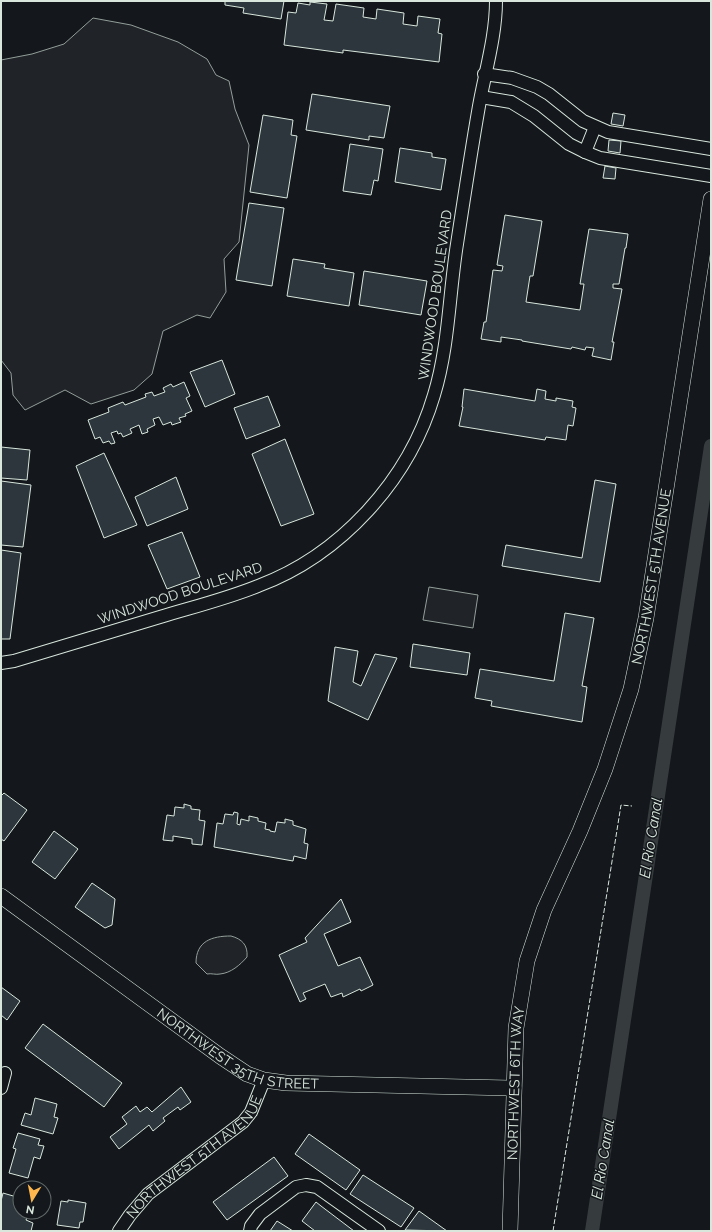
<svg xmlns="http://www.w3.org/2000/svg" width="712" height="1232" font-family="Raleway,sans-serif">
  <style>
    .green { fill: #202428; stroke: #939e99 }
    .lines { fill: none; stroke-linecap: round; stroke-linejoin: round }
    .canal { stroke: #363b3e; stroke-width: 14 }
    .building { fill: #2c363c; stroke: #d8e6dc }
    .minor-casing { stroke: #d8e6dc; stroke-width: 14 }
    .tertiary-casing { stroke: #d8e6dc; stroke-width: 16 }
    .minor { stroke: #14181c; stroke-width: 12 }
    .tertiary { stroke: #14181c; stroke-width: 15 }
    .fence { stroke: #d8e6dc; stroke-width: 1; stroke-dasharray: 5 2; stroke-linecap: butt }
    .labels { text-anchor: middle; stroke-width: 3; stroke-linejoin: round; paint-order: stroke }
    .street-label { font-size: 14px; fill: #d8e6dc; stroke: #14181c }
    .water-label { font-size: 15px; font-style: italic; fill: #d8e6dc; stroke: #14181c }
  </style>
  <rect width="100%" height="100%" fill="#14181c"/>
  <path class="green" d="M93 18 131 25 178 42 207 59 216 75 229 81 235 109 249 145 239 242 224 259 226 292 210 318 197 315 163 331 152 374 134 390 91 404 65 390 25 410 13 395 11 373 1 360V60L32 54 64 44Z
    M429 587 478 595 473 628 423 620Z
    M231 936C242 939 248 945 247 957 240 965 231 973 220 974 216 975 211 973 207 974L196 963C196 941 212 936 231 936Z"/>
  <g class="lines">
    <path class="canal" d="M592 1231 711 446"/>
  </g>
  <path class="building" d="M225 1H284L281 19 243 13 244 8 225 5Z
    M310 2 327 4 324 20 333 21 336 4 364 8 363 17 376 19 377 9 404 13 403 24 417 26 418 16 440 19 438 33 442 34 439 62 343 50V53L284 45 288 12 296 13 298 3 310 5Z
    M312 94 390 106 384 138 369 136V140L306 130Z
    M613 113 625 115 623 126 611 124Z
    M263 115 293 120 291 135 297 136 287 198 250 192Z
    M609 140 621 141 620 153 608 151Z
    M350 144 383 149 378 181 374 180 371 195 343 191Z
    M400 148 432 153V157L446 159 441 190 395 182Z
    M605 166 616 168 615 179 603 178Z
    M249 203 284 208 272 286 236 280Z
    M505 215 542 221 533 276H530L526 302 580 310 584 284H580L589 229 628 234 626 248H625L619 284H613V288L622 289 612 342H614L611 360 592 356 594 348 586 347 585 350 572 347 571 349 522 341V340L501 337V342L481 339 484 322H486L493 270 502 271 503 266 497 265Z
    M293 259 325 264 324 268 354 273 349 306 287 296Z
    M364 271 427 281 421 315 359 305Z
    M222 360 235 394 205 407 190 372Z
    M184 382 190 396 186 398 192 411 185 414 186 416 179 418 181 422 172 425 171 422 163 425 159 417 153 419 155 425 147 429 148 432 142 434 139 425 130 429 132 433 123 437 121 433 118 434 117 431 111 433 115 443 111 444 109 441 103 443 100 437 95 439 88 420 109 412 108 408 123 402 125 405 146 397 145 394 152 392 154 396 165 392 163 388 171 384 173 387Z
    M464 389 535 401 537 389 546 391 545 399 556 401V398L573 401 572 407 576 408 573 426 568 425 566 440 546 437 545 440 459 426 463 407H462Z
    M268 396 280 426 246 439 234 408Z
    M285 439 314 514 281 526 252 454Z
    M1 447 30 450 27 480 1 478Z
    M104 453 137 525 104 538 76 466Z
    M176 477 188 509 147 526 135 497Z
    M595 480 616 484 600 582 502 566 506 545 582 558Z
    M1 481 31 485 23 547 1 545Z
    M182 532 200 577 167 589 148 545Z
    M1 550 21 553 10 639H1Z
    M565 613 594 618 582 686 587 687 582 722 491 706 492 701 475 698 480 669 554 681Z
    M413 644 470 653 467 675 410 667Z
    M335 647 358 651 353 682 361 686 375 654 397 658 368 720 328 701Z
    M4 793 27 810 4 841 1 839V796Z
    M184 804 191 806V809L200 810 199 820 205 821 202 845 192 844V839L173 836V841L163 840 167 815 174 816 175 807 184 808Z
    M234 812 238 813 237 824 240 825 241 819 249 821V816L258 818V821L266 823 265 829 270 830V831L275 832 277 822 285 823V819L293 821V825L306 829 304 843 308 844 306 859 294 856 293 861 214 847 217 823 223 824 225 814 233 815Z
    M54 831 78 849 55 879 32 862Z
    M92 883 115 899 112 925 105 928 75 907Z
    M341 899 351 922 324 934 338 966 360 957 373 985 361 991 360 989 343 997 342 993 331 997 325 984 303 993 306 999 300 1002 279 955 307 942 305 938Z
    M1 987 20 1001 7 1020 1 1015Z
    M43 1024 122 1083 104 1107 25 1048Z
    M181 1087 191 1102 180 1110 178 1107 163 1118 165 1121 153 1131 149 1125 119 1149 110 1137 127 1124 122 1117 136 1106 140 1112 147 1107 152 1112Z
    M35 1098 57 1104 54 1117 58 1118 53 1134 21 1125 25 1113 31 1115Z
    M18 1133 40 1139 38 1145 44 1146 40 1159 34 1157 28 1178 9 1173 16 1149 13 1148Z
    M309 1134 360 1170 346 1190 295 1154Z
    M274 1157 288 1176 227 1220 213 1202Z
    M363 1175 414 1208 401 1227 350 1194Z
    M3 1193 20 1198V1212H29L26 1220 33 1223 31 1231H1V1201Z
    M68 1200 86 1203 83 1222H80L79 1228 57 1225 61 1201 68 1202Z
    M316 1202 321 1206 354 1231H315L302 1221Z
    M419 1211 447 1231 405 1230Z
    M277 1221 293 1231H270Z"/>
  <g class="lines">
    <defs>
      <g id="minor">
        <path d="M484 74 512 78 537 87 549 94 583 121 608 132 711 149"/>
        <path d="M481 97 511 102 534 116 569 144 585 152 600 158 711 176"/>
        <path d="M585 152 595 127"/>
        <path d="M1 663 14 661C63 646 112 631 160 617 193 607 226 599 258 586 341 555 409 480 434 395 449 346 449 294 457 244 464 198 471 152 479 106 485 72 496 36 496 1"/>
        <path d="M1 1088 5 1073"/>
        <path id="s1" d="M119 1231 130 1215 148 1194 243 1122 251 1112 264 1080"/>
        <path d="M250 1231 251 1226 260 1214 296 1187 306 1185 317 1187 379 1231"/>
      </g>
      <g id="tertiary">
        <path id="s2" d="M1 896 220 1056 247 1074 264 1080 286 1083 514 1088"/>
        <path id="s3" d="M510 1231 516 1028 527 961 544 910 580 831 605 769 631 689 646 618 711 199"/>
      </g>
    </defs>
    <use href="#minor" class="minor-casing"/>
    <use href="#tertiary" class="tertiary-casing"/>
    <use href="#minor" class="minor"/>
    <use href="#tertiary" class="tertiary"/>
    <path class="fence" d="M553 1231 621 805 632 806"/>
  </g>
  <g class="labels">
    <g class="street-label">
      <text transform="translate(435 295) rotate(-82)" y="5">WINDWOOD BOULEVARD</text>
      <text dy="5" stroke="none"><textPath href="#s3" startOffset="677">NORTHWEST 5TH AVENUE</textPath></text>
      <text transform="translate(180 593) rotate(-18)" y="5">WINDWOOD BOULEVARD</text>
      <text dy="5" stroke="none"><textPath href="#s2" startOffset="286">NORTHWEST 35TH STREET</textPath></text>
      <text dy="5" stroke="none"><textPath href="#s3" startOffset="148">NORTHWEST 6TH WAY</textPath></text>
      <text dy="5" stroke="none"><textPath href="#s1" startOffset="107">NORTHWEST 5TH AVENUE</textPath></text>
    </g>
    <g class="water-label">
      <text transform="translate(651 838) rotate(-81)" y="5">El Rio Canal</text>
      <text transform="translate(603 1159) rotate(-81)" y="5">El Rio Canal</text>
    </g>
  </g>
  <rect width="712" height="1232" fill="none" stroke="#d8e6dc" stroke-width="4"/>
  <g transform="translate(32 1200) rotate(190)"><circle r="19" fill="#14181c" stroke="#626a69"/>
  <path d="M0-3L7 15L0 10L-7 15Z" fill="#ffb74d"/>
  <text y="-6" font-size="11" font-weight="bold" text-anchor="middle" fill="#d8e6dc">N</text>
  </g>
</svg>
